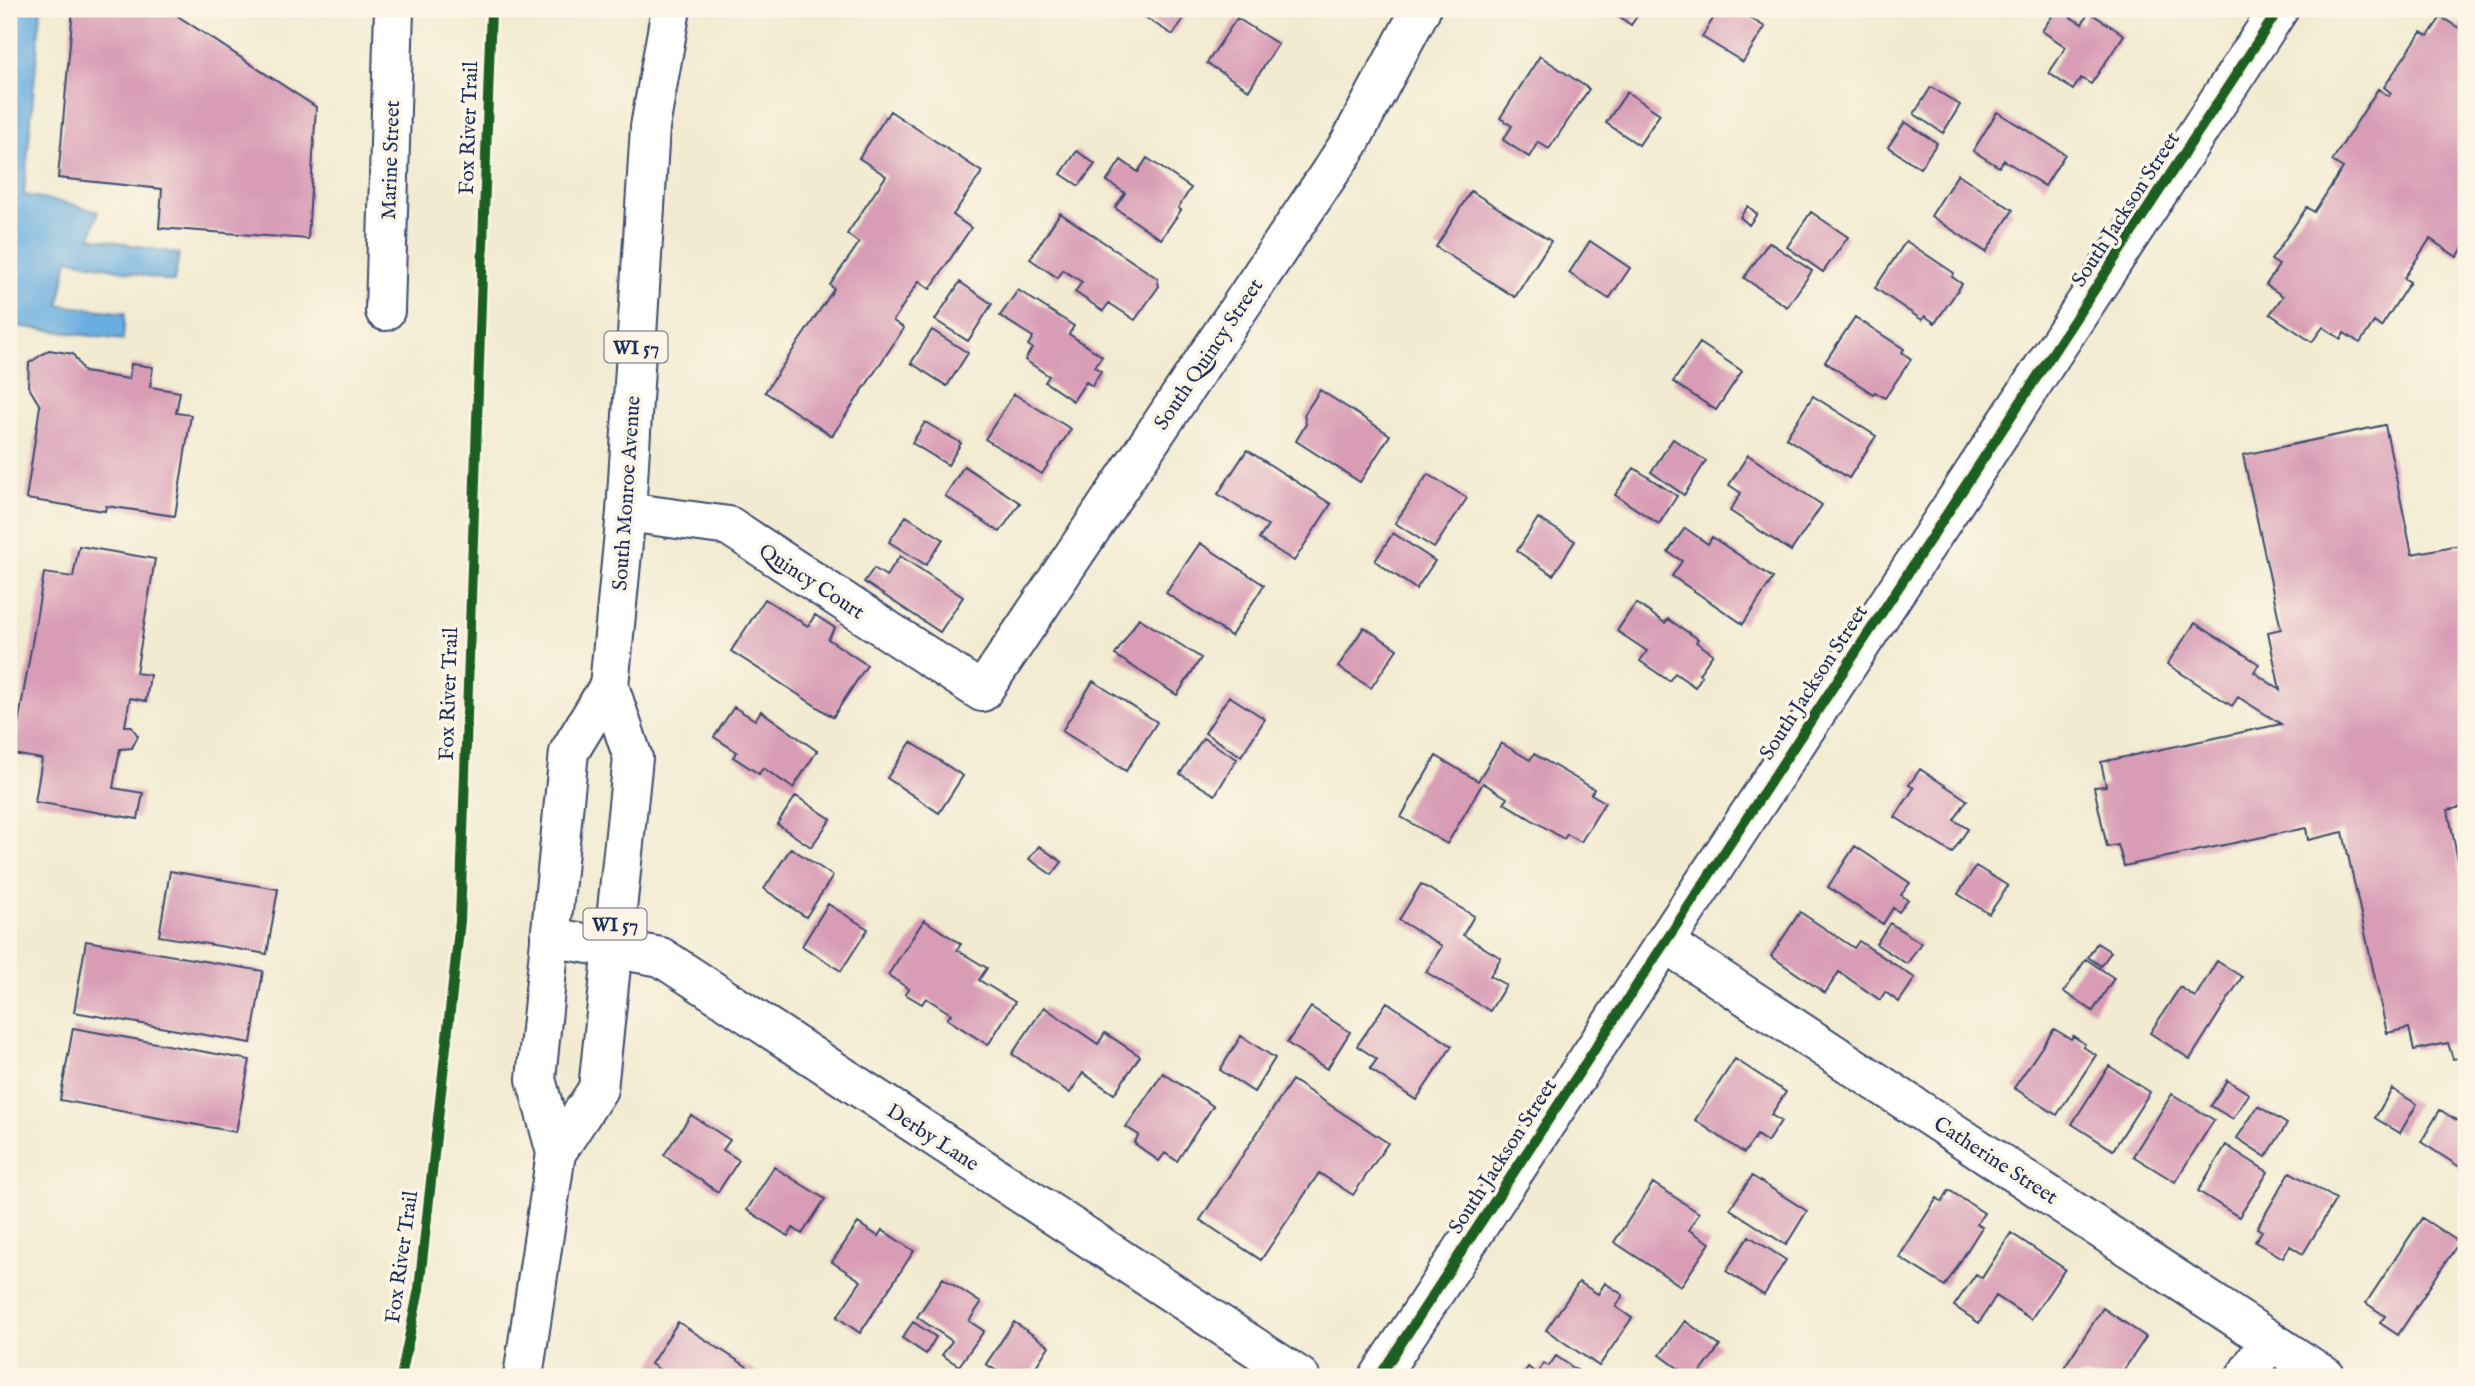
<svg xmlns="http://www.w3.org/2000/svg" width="2475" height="1386" font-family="'IM FELL English',serif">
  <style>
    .water { fill: #6aaee0; stroke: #426e9f; stroke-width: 2 }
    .building { fill: #d89cb5 }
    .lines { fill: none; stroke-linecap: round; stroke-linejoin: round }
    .minor-casing { stroke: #3b4b6f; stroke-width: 42 }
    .major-casing { stroke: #3b4b6f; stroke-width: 42 }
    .path { stroke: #3b4b6f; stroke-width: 4.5; stroke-dasharray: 2 5; stroke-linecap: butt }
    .minor { stroke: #fff; stroke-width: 38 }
    .major { stroke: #fff; stroke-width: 38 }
    .cycleway-casing { stroke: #fcf5e5; stroke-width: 15 }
    .cycleway { stroke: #1b5e20; stroke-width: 10 }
    .labels { text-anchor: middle; stroke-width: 7; stroke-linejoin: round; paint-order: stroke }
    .shield { fill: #fcf5e5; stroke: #5e6a86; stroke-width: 2 }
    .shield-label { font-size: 19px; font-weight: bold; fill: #1b2f5e }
    .street-label { font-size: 21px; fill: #1b2f5e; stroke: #fcf5e5 }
  </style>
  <rect width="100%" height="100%" fill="#fcf5e5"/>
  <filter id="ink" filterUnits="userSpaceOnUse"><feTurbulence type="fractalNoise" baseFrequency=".0143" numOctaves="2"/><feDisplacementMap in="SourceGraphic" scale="14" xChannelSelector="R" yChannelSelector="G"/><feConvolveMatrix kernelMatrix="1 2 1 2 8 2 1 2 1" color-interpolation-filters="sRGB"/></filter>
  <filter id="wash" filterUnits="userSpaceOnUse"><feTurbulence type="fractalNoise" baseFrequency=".00686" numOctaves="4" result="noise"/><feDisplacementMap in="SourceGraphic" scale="28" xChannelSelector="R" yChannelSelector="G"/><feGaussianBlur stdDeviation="1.57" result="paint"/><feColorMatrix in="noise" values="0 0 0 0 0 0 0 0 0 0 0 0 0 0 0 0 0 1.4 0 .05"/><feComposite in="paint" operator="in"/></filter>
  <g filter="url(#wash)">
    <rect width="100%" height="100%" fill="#f2ebd1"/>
    <path class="water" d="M9 9H41L24 195 71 204 98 212 91 237 179 254 174 282 68 259 59 305 125 313 123 340 9 325Z"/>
    <g id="blocks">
      <path class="building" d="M73 9H167L316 107 308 239 159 228 162 189 58 178Z
        M252 9H271L266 17Z
        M1132 9H1190L1173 35Z
        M1602 9H1642L1631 25 1612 11 1610 14Z
        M1719 9H1735L1765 27 1743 62 1702 37Z
        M2057 9 2082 24 2089 12 2124 35 2091 84 2081 78 2073 90 2049 73 2066 47 2042 31Z
        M2441 17 2459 28 2466 17V183L2460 193 2466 197V243L2457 257 2430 239 2404 278 2410 282 2381 327 2374 322 2360 343 2344 333 2341 339 2323 327 2312 342 2270 314 2283 296 2266 285 2279 265 2271 260 2307 207 2314 212 2343 168 2332 161 2378 89 2389 96 2391 93 2384 87 2421 32 2428 36Z
        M1237 18 1278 44 1249 90 1207 63Z
        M1540 56 1589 89 1549 149 1538 142 1529 157 1503 140 1512 126 1500 118Z
        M1931 87 1960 105 1943 133 1914 114Z
        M1627 92 1660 114 1639 145 1606 123Z
        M890 111 982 172 953 215 971 228 930 289 919 281 893 321 904 328 832 436 765 392 834 289 830 285 859 243 847 234 886 176 859 158Z
        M1997 112 2065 154 2045 186 2004 160 1999 167 1973 151Z
        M1905 122 1937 143 1920 168 1888 147Z
        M1077 151 1095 164 1079 186 1061 174Z
        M1147 158 1191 188 1178 208 1181 210 1161 239 1115 208 1125 193 1107 181 1121 160 1138 172Z
        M1958 174 2013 210 1986 252 1931 216Z
        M1471 191 1551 241 1515 297 1436 247Z
        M1748 206 1757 214 1749 225 1740 217Z
        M1811 212 1848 237 1823 272 1787 247Z
        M1060 213 1157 278 1159 286 1135 320 1109 303 1103 311 1075 292 1082 282 1063 270 1058 278 1030 259Z
        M1590 241 1630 268 1609 299 1569 273Z
        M1906 241 1954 273 1952 277 1962 284 1935 323 1925 316 1922 320 1875 288Z
        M1769 242 1812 271 1787 307 1744 278Z
        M960 282 992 304 968 341 935 320Z
        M1018 290 1074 326 1069 334 1102 356 1095 367 1101 371 1092 386 1086 382 1073 401 1045 382 1049 376 1025 360 1032 348 1028 345 1033 337 1000 316Z
        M1855 317 1904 349 1902 352 1911 359 1885 398 1875 392 1873 394 1825 362Z
        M932 330 968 353 947 386 911 363Z
        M1700 343 1742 371 1716 410 1673 382Z
        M49 350 73 354 84 372 129 379 131 364 153 367 150 387 180 392 176 413 191 415 175 516 106 506 105 511 26 499 40 406 28 386 29 363Z
        M1320 390 1390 435 1360 482 1296 441 1306 424 1304 415Z
        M1014 394 1071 429 1042 474 985 439Z
        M1813 396 1876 436 1849 478 1786 438Z
        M925 422 961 443 948 465 912 443Z
        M2385 425 2412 554 2453 546 2466 547V794H2464L2466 806 2448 810 2466 901V1057L2453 1059 2448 1043 2414 1050 2409 1028 2387 1033 2343 832 2308 840 2306 828 2124 866 2118 845 2107 847 2094 787 2106 786 2101 762 2281 724 2238 697 2232 706 2167 664 2195 623 2259 664 2254 672 2280 690 2268 632 2281 629 2243 455Z
        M1673 439 1706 461 1684 495 1651 472Z
        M1247 450 1331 504 1294 561 1259 539 1268 526 1218 494Z
        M1748 455 1822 505 1791 551 1730 511 1741 493 1729 485Z
        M964 466 1020 503 1000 532 945 496Z
        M1634 468 1677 496 1659 524 1615 495Z
        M1428 474 1467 498 1434 548 1395 523Z
        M906 516 943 539 926 565 889 542Z
        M1538 518 1575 541 1553 575 1517 551Z
        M1685 528 1708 544 1712 537 1773 578 1743 624 1672 576 1682 561 1668 552Z
        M1393 533 1435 561 1416 589 1375 561Z
        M1200 543 1264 585 1231 636 1166 593Z
        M79 546 155 559 136 673 150 675 146 701 130 698 125 726H131L138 736 132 748 120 749 113 788 143 793 138 819 35 802 42 759 13 754 44 573 73 577Z
        M900 556 963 597 940 632 864 582 874 568 886 576Z
        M765 599 808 626 815 615 835 628 828 639 867 665 833 717 731 651Z
        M1636 603 1665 623 1668 619 1698 639 1696 642 1713 654 1699 674 1702 676 1695 687 1675 673 1669 681 1640 661 1647 651 1617 631Z
        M1139 618 1201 658 1177 695 1115 655Z
        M1364 627 1397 649 1371 688 1338 667Z
        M1093 681 1157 722 1126 771 1062 731Z
        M1229 696 1265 719 1241 756 1205 733Z
        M734 707 755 720 761 711 817 751 793 788 763 768 759 774 733 757 737 752 714 737Z
        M1203 738 1237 759 1215 795 1180 774Z
        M911 742 963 776 939 813 887 778Z
        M1501 743 1530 760 1534 754 1594 789 1591 794 1605 802 1581 842 1567 834 1564 839 1504 803 1507 798 1483 783 1447 844 1401 817 1436 756 1478 781Z
        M1920 769 1967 800 1954 820 1968 829 1952 853 1895 817 1914 788 1909 785Z
        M796 796 831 819 811 847 777 824Z
        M1039 846 1062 862 1052 875 1029 859Z
        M1855 846 1910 883 1901 895 1908 900 1899 912 1893 908 1883 924 1828 887Z
        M791 848 833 876 806 917 764 889Z
        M1976 866 2008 886 1989 914 1958 894Z
        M170 871 278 889 267 954 159 936Z
        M1421 884 1474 916 1463 935 1501 958 1490 976 1506 985 1490 1011 1426 972 1442 946 1399 920Z
        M828 904 868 929 841 971 802 946Z
        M1800 912 1854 948 1859 941 1915 978 1899 1002 1885 992 1880 1000 1839 972 1825 993 1771 956Z
        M924 920 961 944 957 950 987 968 979 980 1015 1002 988 1045 947 1019 951 1014 926 998 922 1004 905 994 909 989 888 975Z
        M1890 923 1921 943 1907 964 1876 944Z
        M86 941 263 971 251 1043 74 1012Z
        M2097 943 2111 952 2101 966 2088 957Z
        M2086 959 2114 978 2093 1011 2064 992Z
        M2217 961 2242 977 2190 1059 2150 1033 2180 987 2195 997Z
        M1387 1002 1452 1046 1416 1100 1370 1069 1377 1059 1357 1046Z
        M1044 1007 1098 1044 1105 1033 1140 1056 1114 1094 1083 1073 1070 1093 1012 1054Z
        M1311 1007 1350 1032 1327 1069 1287 1043Z
        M73 1028 250 1060 236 1132 60 1100Z
        M2054 1029 2071 1039 2073 1036 2085 1044 2083 1047 2096 1055 2057 1115 2014 1088Z
        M1241 1036 1275 1058 1254 1092 1220 1070Z
        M1735 1059 1786 1092 1771 1115 1781 1121 1767 1142 1757 1135 1744 1153 1695 1120Z
        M2109 1066 2150 1092 2113 1150 2072 1124Z
        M1163 1073 1213 1106 1177 1161 1165 1153 1159 1161 1134 1143 1139 1135 1126 1127Z
        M1292 1080 1388 1143 1353 1195 1319 1173 1261 1260 1200 1220Z
        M2227 1080 2249 1094 2233 1119 2211 1106Z
        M2392 1089 2417 1104 2400 1133 2375 1118Z
        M2172 1094 2214 1120 2175 1182 2133 1156Z
        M2258 1106 2287 1124 2266 1157 2237 1138Z
        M2440 1110 2466 1126V1171L2421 1142Z
        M691 1115 730 1140 723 1150 739 1160 718 1192 664 1155Z
        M2226 1145 2268 1172 2239 1217 2198 1191Z
        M774 1167 825 1199 802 1234 793 1228 788 1236 747 1210Z
        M2290 1172 2336 1199 2303 1254 2290 1246 2283 1258 2255 1242 2262 1231 2257 1228Z
        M1752 1176 1807 1211 1786 1245 1730 1209Z
        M1653 1183 1699 1213 1689 1230 1710 1243 1681 1286 1614 1242Z
        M1949 1190 1984 1213 1977 1224 1982 1227 1945 1286 1899 1257 1937 1198 1942 1202Z
        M2422 1218 2459 1242 2398 1335 2380 1323 2385 1316 2366 1303Z
        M858 1223 878 1236 882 1230 914 1251 860 1333 837 1317 861 1281 832 1262Z
        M2011 1233 2065 1269 2031 1319 1996 1296 1979 1323 1954 1306 1976 1274 1982 1278Z
        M1749 1236 1786 1260 1764 1295 1726 1271Z
        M943 1278 981 1303 969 1321 984 1331 959 1366 942 1355 952 1341 917 1317Z
        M1579 1282 1598 1294 1605 1283 1623 1295 1616 1307 1632 1318 1599 1366 1546 1330Z
        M2103 1308 2146 1337 2119 1377H2070L2061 1372Z
        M1685 1321 1720 1346 1697 1377H1690L1660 1355Z
        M678 1322 763 1377H671L651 1364Z
        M913 1322 936 1337 926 1354 902 1338Z
        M1014 1322 1049 1346 1031 1374 1036 1377H1006L986 1364Z
        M1556 1356 1578 1371 1575 1377H1521L1528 1367 1537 1374 1544 1363 1549 1366Z"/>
    </g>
  </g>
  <g filter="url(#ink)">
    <use href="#blocks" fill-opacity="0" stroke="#3b4b6f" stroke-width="2"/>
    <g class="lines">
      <defs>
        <path id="minor" d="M385 311 394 9
          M626 512 729 526 982 692 1349 144 1421 9
          M550 937 661 957 1300 1377
          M1665 943 2326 1377
          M1379 1377 2279 9
          M2245 1377 2270 1340"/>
        <path id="major" d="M556 1153 598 1089 633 758 609 686 626 512 650 127 671 9
          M523 1377 556 1153 536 1079 569 752 609 686"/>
      </defs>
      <use href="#minor" class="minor-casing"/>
      <use href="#major" class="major-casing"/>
      <path class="path" d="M401 1377 419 1289 460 921 491 9"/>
      <use href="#minor" class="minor"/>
      <use href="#major" class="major"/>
      <defs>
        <path id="cycleway" d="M401 1377 419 1289 460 921 491 9
          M1379 1377 2279 9"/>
      </defs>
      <use href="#cycleway" class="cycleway-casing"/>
      <use href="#cycleway" class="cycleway"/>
    </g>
  </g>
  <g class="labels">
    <g class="shield">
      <rect x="604.5" y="331.5" width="63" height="31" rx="5"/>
      <rect x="583.5" y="908.5" width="63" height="31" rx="5"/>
    </g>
    <g class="shield-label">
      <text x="636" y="354">WI 57</text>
      <text x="615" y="931">WI 57</text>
    </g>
    <g class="street-label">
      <text transform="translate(468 128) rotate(-88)" y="7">Fox River Trail</text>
      <text transform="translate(390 160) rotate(-88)" y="7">Marine Street</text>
      <text transform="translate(2125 209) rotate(-57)" y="7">South Jackson Street</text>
      <text transform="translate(1208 354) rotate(-56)" y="7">South Quincy Street</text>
      <text transform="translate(626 493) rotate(-86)" y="7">South Monroe Avenue</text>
      <text transform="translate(812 581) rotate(33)" y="7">Quincy Court</text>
      <text transform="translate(1813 682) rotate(-57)" y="7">South Jackson Street</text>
      <text transform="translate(448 694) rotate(-88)" y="7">Fox River Trail</text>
      <text transform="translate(933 1137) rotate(33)" y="7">Derby Lane</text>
      <text transform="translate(1502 1156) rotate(-57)" y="7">South Jackson Street</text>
      <text transform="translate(1996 1160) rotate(33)" y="7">Catherine Street</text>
      <text transform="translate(401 1257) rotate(-82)" y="7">Fox River Trail</text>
    </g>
  </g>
  <rect width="2475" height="1386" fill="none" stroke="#fcf5e5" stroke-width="35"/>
</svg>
